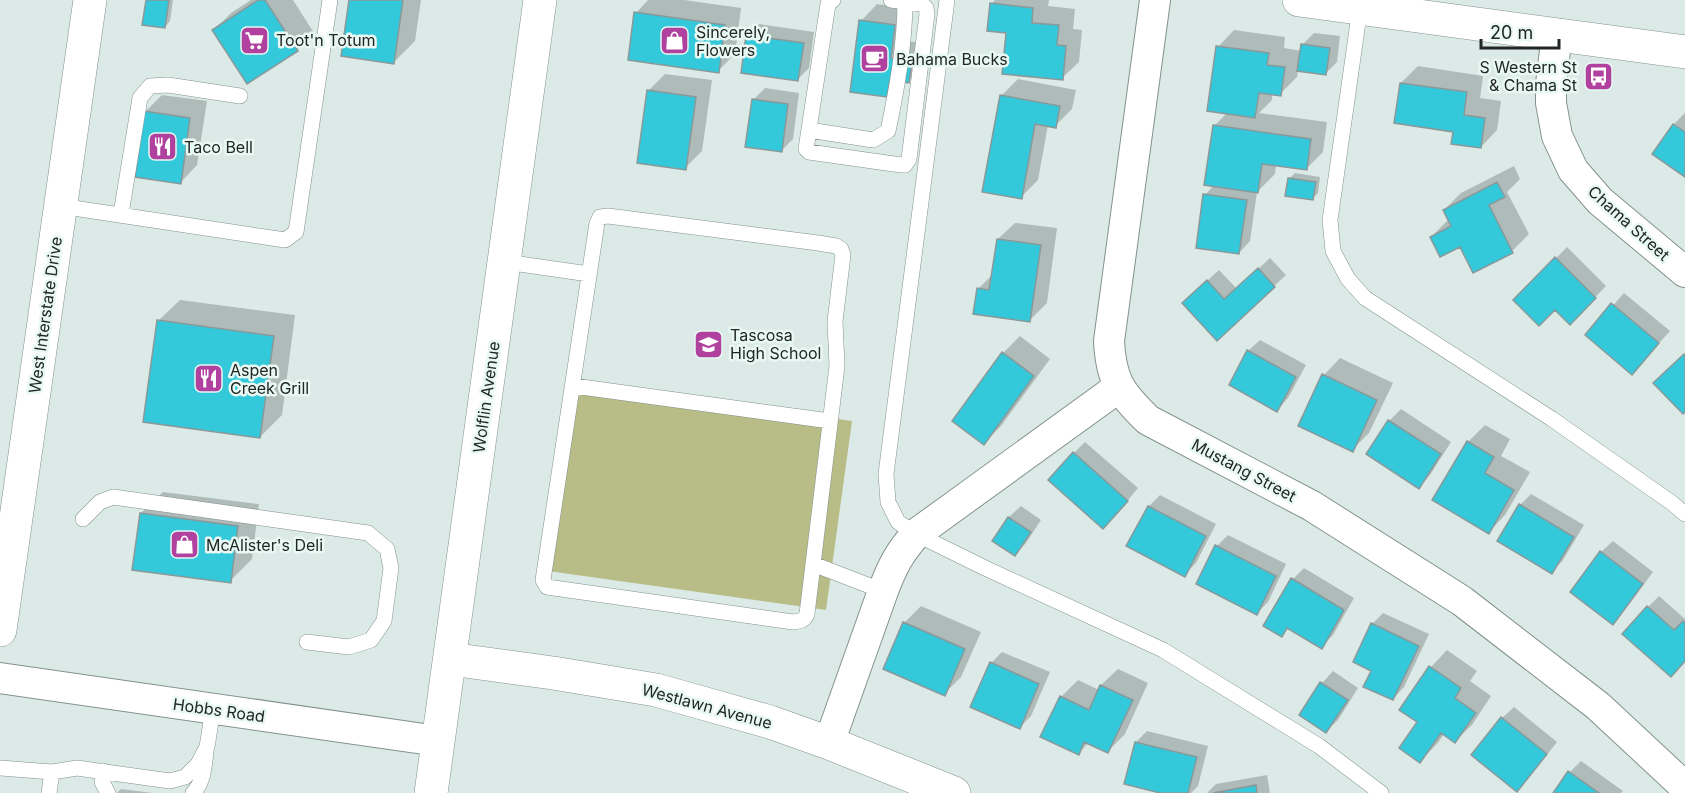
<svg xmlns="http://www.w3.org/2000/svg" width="1685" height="793" font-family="Inter,sans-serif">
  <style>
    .green { fill: #b8bc86 }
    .shadow { fill: #0003 }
    .building { fill: #33c8da; stroke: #89999b; stroke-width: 1.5 }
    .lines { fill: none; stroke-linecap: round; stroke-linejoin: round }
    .service-casing { stroke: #83928d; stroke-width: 16 }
    .minor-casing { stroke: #83928d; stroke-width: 32 }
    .tertiary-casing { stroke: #83928d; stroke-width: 34 }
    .secondary-casing { stroke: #83928d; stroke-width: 34 }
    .service { stroke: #fff; stroke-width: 15 }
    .minor { stroke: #fff; stroke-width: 30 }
    .tertiary { stroke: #fff; stroke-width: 33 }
    .secondary { stroke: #fff; stroke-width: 33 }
    .labels { text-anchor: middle; stroke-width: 5; stroke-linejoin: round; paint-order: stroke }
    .poi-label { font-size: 16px; fill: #222726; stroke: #e8f8f3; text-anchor: start }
    .street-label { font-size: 16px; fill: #222726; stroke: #e8f8f3 }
  </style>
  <rect width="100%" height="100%" fill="#dbeae6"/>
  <path class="green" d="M568 381 852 421 826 610 541 570Z"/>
  <path class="shadow" d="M148 0H173L170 21 165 27Z
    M251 0H293L314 33 297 50 214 30 231 13Z
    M351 0H421L415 41 394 62Z
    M648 0H684L741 8 735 54 718 71 636 13Z
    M995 0H1049L1048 6 1075 9 1073 29 1082 30 1079 62 1062 78 1007 32 991 4Z
    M877 4 911 9 907 41 928 44 925 64 909 81 902 80 887 96 861 21Z
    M759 24 814 32 809 68 798 79 747 36Z
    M1234 30 1285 37 1284 48 1302 51 1303 44 1314 33 1340 36 1337 62 1325 74 1298 70 1297 77 1280 94 1272 93V100L1259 113 1327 122 1323 152 1306 169 1276 164 1275 174 1257 192 1250 241 1239 253 1205 195 1214 185V126L1227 113 1218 47Z
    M1418 66 1483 76 1480 98 1501 101 1497 130 1481 147 1454 130 1401 83Z
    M665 74 712 80 702 151 685 168 648 91Z
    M1018 79 1076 90 1072 109 1055 126 1048 125 1038 180 1021 197 1001 96Z
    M765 88 799 93 793 139 781 151 754 99Z
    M162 95 207 101 197 165 181 182 145 112Z
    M1685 113V175L1654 154 1674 124Z
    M1514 166 1520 179 1507 192 1529 234 1512 251 1461 245 1431 237 1449 219 1444 210 1461 193Z
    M1295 173 1320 177 1318 193 1313 198 1289 179Z
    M1015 223 1057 228 1047 303 1030 320 978 289 993 274 998 239Z
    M1567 247 1606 286 1570 323 1555 308 1515 300Z
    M1270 258 1286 275 1217 339 1196 291 1219 270 1237 289Z
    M1624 293 1670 331 1632 373 1587 335Z
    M180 300 295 315 282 415 260 437 158 321Z
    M1020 336 1050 359 1001 426 984 443 954 421 1003 353Z
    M1260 340 1306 365 1288 398 1277 410 1248 351Z
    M1340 358 1393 383 1369 433 1352 450 1324 375Z
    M1401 409 1451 442 1430 475 1419 487 1368 454 1389 421Z
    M1485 425 1510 439 1501 456 1530 472 1505 515 1489 532 1468 442Z
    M1085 442 1138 488 1115 516 1074 453Z
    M163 492 259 504 252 559 230 581 141 513Z
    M1531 494 1584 525 1563 560 1552 572 1520 505Z
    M1160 495 1216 524 1196 563 1184 575 1128 545 1149 506Z
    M1021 506 1041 520 1026 543 1015 555 994 541 1009 517Z
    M1228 535 1286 564 1268 602 1257 613 1217 546Z
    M1613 541 1653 572 1624 611 1613 623 1601 552Z
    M1304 568 1354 598 1333 635 1321 647 1289 628 1282 635 1293 579Z
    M1659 596 1685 619V661L1648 607Z
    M921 606 981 632 961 677 944 694 904 623Z
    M1383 613 1429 634 1404 687 1393 699 1373 670 1372 624Z
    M1447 650 1477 671 1470 681 1491 696 1472 725 1455 741 1444 734 1437 744 1420 761 1419 722 1431 667Z
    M1002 652 1050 672 1031 716 1020 727 991 663Z
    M1118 669 1148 683 1125 734 1108 751 1089 742 1078 754 1061 697 1078 680 1099 690 1101 685Z
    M1333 671 1358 688 1338 720 1326 731 1301 715 1322 683Z
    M1514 707 1557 742 1528 779 1517 790 1502 718Z
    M1147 731 1208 746 1198 786 1191 793H1166L1136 742Z
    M1581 761 1623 791 1621 793H1555L1570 772Z
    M1267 775 1270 793H1207L1216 784Z
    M121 789 153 793H117Z"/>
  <path class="building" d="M146 0H169L165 28 142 25Z
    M258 0H265L298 51 247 84 212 30Z
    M349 0H403L394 64 341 56Z
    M990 3 1033 8 1032 23 1059 25 1057 45 1066 46 1063 80 1002 74 1006 33 987 31Z
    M634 12 725 25 719 73 628 60Z
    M859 20 895 25 891 58 912 61 909 83 890 80 887 97 850 92Z
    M746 35 804 43 798 81 741 73Z
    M1301 44 1330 48 1326 75 1297 71Z
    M1216 46 1269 53 1267 65 1285 67 1281 96 1259 93 1255 118 1207 111Z
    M1400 83 1467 92 1464 115 1485 118 1481 148 1451 144 1453 132 1394 123Z
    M647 90 696 97 686 170 637 163Z
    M1000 95 1060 106 1056 128 1035 124 1022 199 982 192Z
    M752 99 788 104 782 152 745 147Z
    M144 111 190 118 181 184 135 177Z
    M1673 124 1685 132V177L1652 154Z
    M1213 125 1311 139 1307 170 1262 164 1258 193 1204 185Z
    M1288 178 1316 182 1313 200 1285 196Z
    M1497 182 1505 197 1489 205 1513 253 1473 273 1460 247 1440 257 1430 237 1451 226 1443 210Z
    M1203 194 1247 200 1239 254 1196 248Z
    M997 239 1041 245 1030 322 973 314 977 288 989 290Z
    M1555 257 1596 298 1570 325 1555 310 1539 326 1513 300Z
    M1258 268 1275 287 1217 341 1182 303 1207 280 1224 299Z
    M1611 303 1659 343 1632 375 1585 335Z
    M157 320 274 336 260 438 143 422Z
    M1247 350 1296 377 1277 412 1229 385Z
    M1002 352 1034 376 984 445 952 421Z
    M1684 354 1685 355V412L1683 414 1653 383Z
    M1322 374 1377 400 1353 452 1298 426Z
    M1388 420 1441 454 1419 489 1366 454Z
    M1467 441 1494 457 1485 473 1514 490 1489 534 1432 500Z
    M1073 452 1128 501 1103 529 1048 480Z
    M1519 504 1574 537 1552 574 1497 541Z
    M1148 506 1206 536 1185 577 1126 546Z
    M140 513 238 526 231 583 132 570Z
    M1008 517 1031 532 1015 556 992 541Z
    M1215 545 1276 576 1257 615 1196 584Z
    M1600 551 1643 584 1613 625 1570 592Z
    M1291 578 1344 610 1322 649 1287 628 1282 637 1263 626Z
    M1647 606 1674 630 1683 621 1685 623V661L1671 677 1622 634Z
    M903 622 965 649 945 696 883 669Z
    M1371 623 1419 646 1393 700 1363 687 1371 671 1353 662Z
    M990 662 1039 684 1020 729 970 707Z
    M1429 666 1461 688 1455 698 1476 713 1455 743 1441 733 1420 763 1399 748 1417 722 1399 710Z
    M1320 682 1348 700 1326 733 1299 715Z
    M1100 685 1133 700 1108 753 1084 742 1079 755 1040 737 1060 696 1089 710Z
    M1501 717 1547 754 1517 792 1471 755Z
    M1135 742 1197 757 1188 793H1160L1124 784Z
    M1568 771 1599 793H1553Z
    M1256 785 1257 793H1213Z"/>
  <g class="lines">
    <defs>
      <path id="service" d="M833 0 828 4 806 149 809 152 901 165H905L909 159 927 14 926 8 922 4 891 0
        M947 0 886 474 888 502 898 522 916 534 985 568 1163 650 1319 746 1381 793
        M1360 8 1330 220 1333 251 1348 279 1365 298 1552 419 1672 503 1685 514
        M809 130 873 140 888 131C897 88 905 44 905 0
        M60 206 285 240 296 232 330 0
        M121 214 140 98 150 86 168 85 240 96
        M608 216 818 243 836 246 841 249 843 255 835 321 837 366 807 614C804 621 800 621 793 622L547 587 543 580 597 223 600 217Z
        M505 262 589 274
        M574 386 830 421
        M83 519 100 502 113 497 368 533 387 549 391 568 384 621 371 640 349 647 307 642
        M813 564 883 591
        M0 768 52 772
        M103 771 102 782 108 793
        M49 793 52 772 77 768 170 781 185 777 198 764 207 747 213 709
        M193 793C204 782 204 767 206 752"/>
      <path id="minor" d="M1155 0 1109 341C1111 380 1120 393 1148 420L1312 506 1462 601 1598 706 1685 787
        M1557 34 1551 84V103L1557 136 1573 170 1600 201 1685 272
        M0 678 438 741
        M829 743 883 591C892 567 899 553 916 534L1119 387"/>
      <path id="tertiary" d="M450 659 553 673 656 690 770 722 829 743 954 793"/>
      <path id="secondary" d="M1299 0 1685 52
        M0 630 90 0
        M431 793 540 0"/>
    </defs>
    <use href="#service" class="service-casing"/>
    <use href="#minor" class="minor-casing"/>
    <use href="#tertiary" class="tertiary-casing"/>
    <use href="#secondary" class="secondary-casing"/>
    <use href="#service" class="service"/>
    <use href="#minor" class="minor"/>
    <use href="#tertiary" class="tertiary"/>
    <use href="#secondary" class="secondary"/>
  </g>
  <defs>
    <symbol id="supermarket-square" viewBox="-11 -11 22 22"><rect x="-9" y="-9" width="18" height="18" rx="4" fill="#b0419e" stroke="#e8f8f3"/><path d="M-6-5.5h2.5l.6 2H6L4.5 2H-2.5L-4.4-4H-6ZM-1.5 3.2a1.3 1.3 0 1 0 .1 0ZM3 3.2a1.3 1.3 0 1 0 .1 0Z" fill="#fff"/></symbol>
    <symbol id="shop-square" viewBox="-11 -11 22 22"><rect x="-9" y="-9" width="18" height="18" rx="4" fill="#b0419e" stroke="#e8f8f3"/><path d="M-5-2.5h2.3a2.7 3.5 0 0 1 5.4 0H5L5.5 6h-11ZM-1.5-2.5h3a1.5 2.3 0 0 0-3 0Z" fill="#fff"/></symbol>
    <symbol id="cafe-square" viewBox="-11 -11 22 22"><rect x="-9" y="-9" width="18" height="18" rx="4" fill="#b0419e" stroke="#e8f8f3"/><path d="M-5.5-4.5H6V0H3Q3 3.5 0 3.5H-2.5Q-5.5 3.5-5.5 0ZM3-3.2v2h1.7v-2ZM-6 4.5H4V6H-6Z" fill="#fff"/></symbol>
    <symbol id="bus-square" viewBox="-11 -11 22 22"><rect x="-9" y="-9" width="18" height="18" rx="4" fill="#b0419e" stroke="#e8f8f3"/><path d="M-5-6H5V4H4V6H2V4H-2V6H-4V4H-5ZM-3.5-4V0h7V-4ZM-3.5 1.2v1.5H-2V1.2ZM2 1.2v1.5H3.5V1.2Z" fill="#fff"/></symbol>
    <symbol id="restaurant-square" viewBox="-11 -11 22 22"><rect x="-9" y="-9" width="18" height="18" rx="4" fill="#b0419e" stroke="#e8f8f3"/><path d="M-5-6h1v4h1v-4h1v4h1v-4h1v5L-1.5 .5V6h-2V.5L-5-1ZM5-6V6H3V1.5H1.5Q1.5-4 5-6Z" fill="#fff"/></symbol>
    <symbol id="school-square" viewBox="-11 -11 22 22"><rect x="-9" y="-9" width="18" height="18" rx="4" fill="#b0419e" stroke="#e8f8f3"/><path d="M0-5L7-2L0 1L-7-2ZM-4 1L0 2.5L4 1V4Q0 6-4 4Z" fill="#fff"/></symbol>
  </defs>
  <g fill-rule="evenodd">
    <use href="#supermarket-square" x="238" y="24" width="33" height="33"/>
    <use href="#shop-square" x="658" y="24" width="33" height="33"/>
    <use href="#cafe-square" x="858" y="42" width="33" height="33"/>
    <use href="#bus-square" x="1582" y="60" width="33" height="33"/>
    <use href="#restaurant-square" x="146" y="130" width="33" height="33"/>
    <use href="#school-square" x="692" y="328" width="33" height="33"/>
    <use href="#restaurant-square" x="192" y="362" width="33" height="33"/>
    <use href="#shop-square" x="168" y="528" width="33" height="33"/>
  </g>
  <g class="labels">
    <g class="poi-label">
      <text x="696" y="38">Sincerely,<tspan x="696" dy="18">Flowers</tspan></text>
      <text x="276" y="46">Toot'n Totum</text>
      <text x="896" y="65">Bahama Bucks</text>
      <text x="1577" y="73" text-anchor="end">S Western St<tspan x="1577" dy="18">&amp; Chama St</tspan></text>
      <text x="184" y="153">Taco Bell</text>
      <text x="730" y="341">Tascosa<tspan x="730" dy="18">High School</tspan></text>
      <text x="230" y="376">Aspen<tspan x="230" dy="18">Creek Grill</tspan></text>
      <text x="206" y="551">McAlister's Deli</text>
    </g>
    <g class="street-label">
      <text transform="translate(1629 223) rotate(42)" y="6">Chama Street</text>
      <text transform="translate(45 315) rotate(-82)" y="6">West Interstate Drive</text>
      <text transform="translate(486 397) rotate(-82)" y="6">Wolflin Avenue</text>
      <text transform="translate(1244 470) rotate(28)" y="6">Mustang Street</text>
      <text transform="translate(707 706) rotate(15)" y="6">Westlawn Avenue</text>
      <text transform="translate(219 710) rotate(8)" y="6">Hobbs Road</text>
    </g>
  </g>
  <path d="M1481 39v9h78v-9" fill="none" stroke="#222726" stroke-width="3"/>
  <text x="1490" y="39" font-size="18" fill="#222726" stroke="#e8f8f3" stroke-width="4.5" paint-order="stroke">20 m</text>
</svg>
